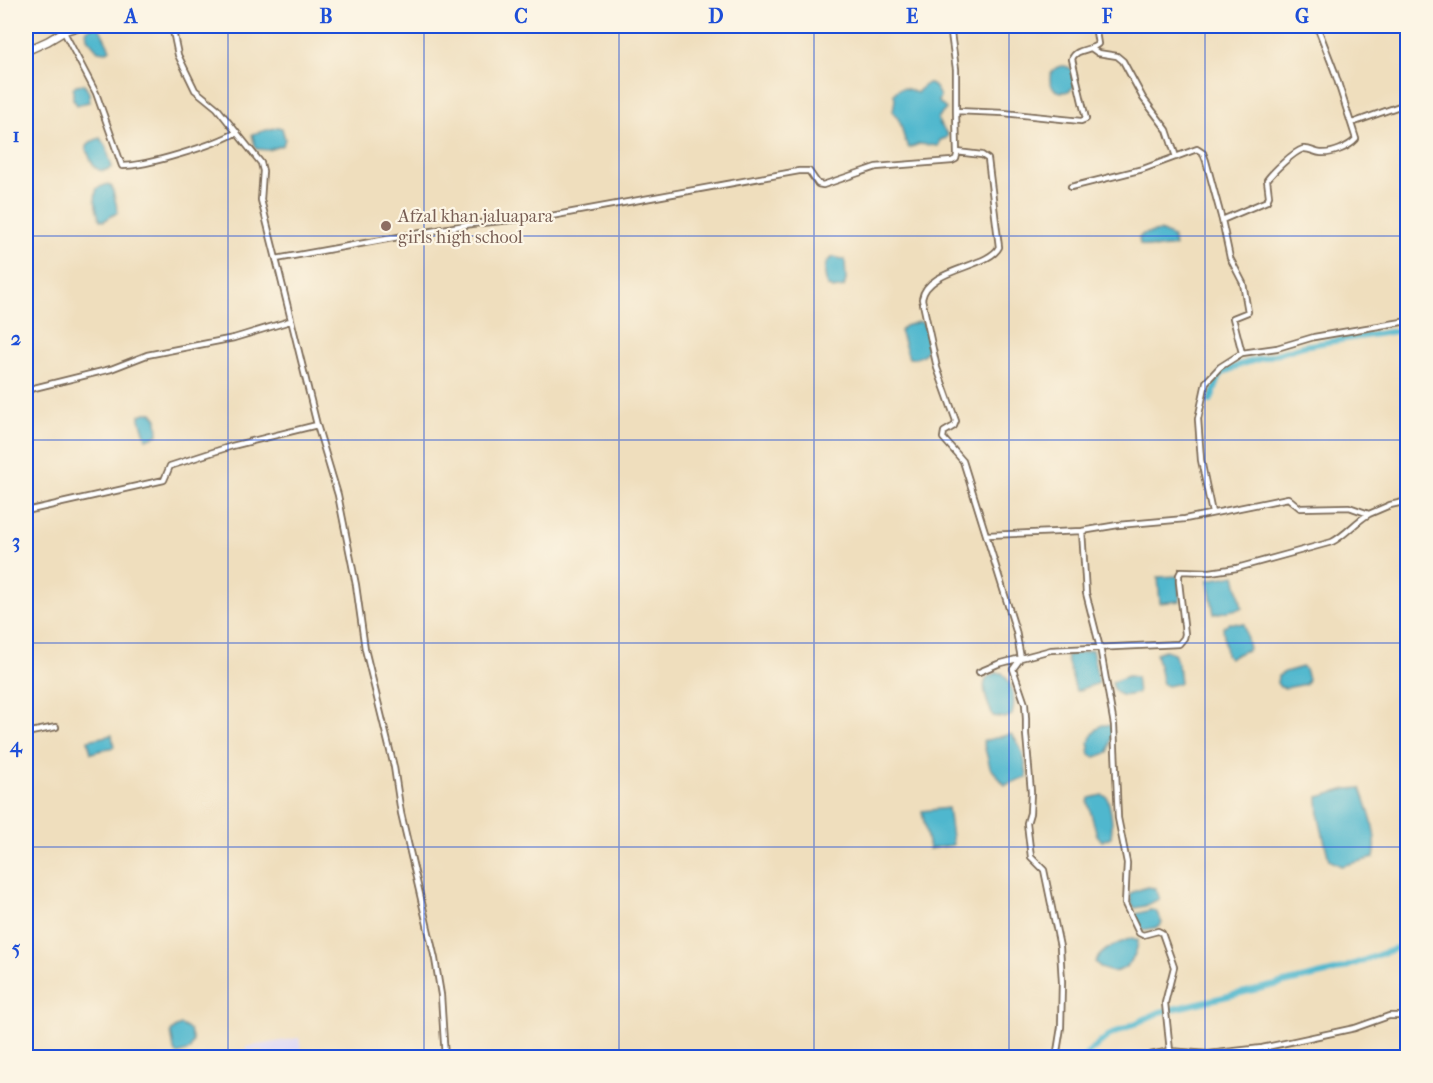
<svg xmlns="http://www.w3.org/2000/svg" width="1433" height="1083" font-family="'IM FELL French Canon',serif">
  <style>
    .built { fill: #dad6f7 }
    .water { fill: #50b7ce; stroke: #467076; stroke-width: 1.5 }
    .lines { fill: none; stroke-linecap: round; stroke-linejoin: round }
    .canal { stroke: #50b7ce; stroke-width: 6 }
    .minor-casing { stroke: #7a6956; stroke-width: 8 }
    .secondary-casing { stroke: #7a6956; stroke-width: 10 }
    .minor { stroke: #fff; stroke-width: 4.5 }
    .secondary { stroke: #fff; stroke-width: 7 }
    .grid { fill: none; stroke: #1d4ed8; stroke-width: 1.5; stroke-opacity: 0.55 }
    .education-dot { fill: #8d6e63; stroke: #fcf5e5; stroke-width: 2 }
    .labels { text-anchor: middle; stroke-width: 4.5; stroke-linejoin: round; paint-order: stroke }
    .education-label { font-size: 18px; fill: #785e54; stroke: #fcf5e5; text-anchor: start }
    .neatline { fill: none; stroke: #1d4ed8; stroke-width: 2 }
    .grid-label { font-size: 20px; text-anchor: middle; font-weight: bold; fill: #1d4ed8 }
  </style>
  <rect width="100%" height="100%" fill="#fcf5e5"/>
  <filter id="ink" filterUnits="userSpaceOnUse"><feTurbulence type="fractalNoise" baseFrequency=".0167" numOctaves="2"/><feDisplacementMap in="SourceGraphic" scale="12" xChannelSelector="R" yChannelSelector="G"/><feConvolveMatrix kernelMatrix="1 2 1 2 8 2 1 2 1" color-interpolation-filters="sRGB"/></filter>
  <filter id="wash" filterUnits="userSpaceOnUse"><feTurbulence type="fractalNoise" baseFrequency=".008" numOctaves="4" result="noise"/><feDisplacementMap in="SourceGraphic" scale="24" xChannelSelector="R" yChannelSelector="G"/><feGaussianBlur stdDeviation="1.35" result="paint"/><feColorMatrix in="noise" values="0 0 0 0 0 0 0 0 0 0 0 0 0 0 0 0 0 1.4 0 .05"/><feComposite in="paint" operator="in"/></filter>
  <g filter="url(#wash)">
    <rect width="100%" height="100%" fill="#efdebd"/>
    <path class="built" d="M299 1038 302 1057H263L261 1049 252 1051 253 1057H248L246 1047Z"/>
    <path class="water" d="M95 26 99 27 110 49 106 52 98 51 87 38 86 30Z
      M1050 79a13 13 0 1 1 26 0a13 13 0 1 1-26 0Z
      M928 83C935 85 938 91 940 97L938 101 946 109 938 118 939 123 948 135 946 138 940 140 938 146 919 144 909 148C900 135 905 124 893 112L895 99 894 94C900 84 909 89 917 93L922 87Z
      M84 84 89 93V102L77 105 73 99V88L76 85Z
      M278 127 282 128 285 139 283 145 269 150 256 149 252 134Z
      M100 138 106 147 112 167C95 178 91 161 86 148L90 142Z
      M108 184 112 187 118 212 104 221 100 220C96 210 93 199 97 188Z
      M1160 231 1173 237 1175 246C1165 248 1150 249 1140 244L1139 238 1143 234Z
      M834 257 845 260 846 280 844 287 833 289 827 286C825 275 821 262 834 257Z
      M918 322H922C931 337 932 360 909 358L900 331 905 326Z
      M145 413H152L157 419 158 435 146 439 140 419V415Z
      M1235 575 1242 608 1214 614 1208 580Z
      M1178 576 1180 601 1160 603 1158 577Z
      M1229 623 1244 624 1249 649 1229 658 1226 654 1223 627Z
      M1092 650 1099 683 1076 691 1066 656Z
      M1165 650 1174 653 1178 665 1180 683 1167 686 1163 684 1156 653Z
      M1302 667 1305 669 1308 679 1306 684 1285 688 1280 687 1277 683 1278 676 1285 672Z
      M997 673H1002C1013 684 1016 700 1012 715L1005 718 993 716C989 707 979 685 988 677 988 676 996 673 997 673Z
      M1128 676 1136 677 1138 693C1125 697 1114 698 1112 682Z
      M1102 725H1109L1113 731 1108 753 1095 757 1090 755C1086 742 1091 733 1102 725Z
      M1011 734C1023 747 1025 760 1027 777L1005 785 990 767 983 741Z
      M112 735 114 747 91 753 88 740Z
      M1361 788C1368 809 1379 836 1374 858L1341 866 1329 860 1319 818 1318 797 1347 789Z
      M1102 795 1107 797C1111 809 1113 824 1111 837L1102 841 1097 835 1088 803 1089 798Z
      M948 808 953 845 929 849 922 811Z
      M1147 887 1155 888 1159 899 1145 906 1135 908 1132 905 1130 895 1133 892Z
      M1150 910 1156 911 1162 923 1159 927 1143 930 1135 919 1136 914Z
      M1132 938 1138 940C1137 964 1115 984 1095 962 1103 948 1117 944 1132 938Z
      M181 1025 190 1030 193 1041 190 1050 177 1054 174 1049 171 1032 176 1027Z"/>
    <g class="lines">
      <path class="canal" d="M1210 401 1221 374 1239 365 1303 346 1408 329
        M1086 1058V1055L1108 1036 1160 1012 1335 971 1408 944"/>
    </g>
  </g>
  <g filter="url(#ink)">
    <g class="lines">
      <defs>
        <path id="minor" d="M84 26 64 32 96 93 122 166C147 166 215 145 237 132
          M172 26 178 55 195 90 217 108 261 163 263 171 261 200 276 259
          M950 26 956 69V111
          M1091 48 1098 53 1117 56 1123 61 1143 98 1167 130 1176 157
          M1352 123 1408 103
          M957 152 982 155 988 159 999 247C989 268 927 268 922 299L937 368 956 421 954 426 944 432 943 438 963 461 1016 631 1021 658 1013 669 1025 704 1026 719V734L1031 792 1030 813 1027 823 1031 857 1044 870 1060 947 1062 982 1061 1027 1056 1058
          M1071 187 1143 169 1197 149 1203 153 1206 161 1222 220
          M1242 353 1233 318 1248 312 1243 283 1230 258 1222 220 1267 201 1269 196 1267 180C1273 172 1293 152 1303 149 1310 148 1315 153 1321 153 1332 154 1349 147 1356 139L1334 70 1317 26
          M26 390 111 369 147 355 234 338 290 321
          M26 511 164 480 170 466 232 446 317 425
          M1212 513 1201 460 1198 419 1206 382 1220 367 1242 353 1277 348 1314 337 1408 321
          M1082 531 1086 593 1101 652 1114 725 1118 818 1127 863 1125 904 1139 933 1143 935 1158 931 1162 933 1174 967 1165 1003 1170 1051 1150 1055 1148 1058
          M987 535 1082 531 1118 525 1185 519 1288 498 1300 508 1349 507 1369 514 1390 505 1408 501
          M979 672 998 664 1051 650 1179 644 1184 638 1185 634 1179 582V575L1181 571 1210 572 1237 568 1332 542C1346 535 1355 522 1369 514
          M26 733 56 727
          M1170 1051 1208 1054 1262 1048 1355 1028 1389 1016H1408
          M445 1058 441 995 435 959 401 813 394 767 365 649 356 585 338 495 317 425 276 259 471 224 551 216 799 171H809L818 184 823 185 876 167 952 161 956 159 957 155 956 111 1004 113 1081 121 1086 119 1072 59C1076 48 1091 51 1098 44L1095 26"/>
        <path id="secondary" d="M26 51 48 41 73 26"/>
      </defs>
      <use href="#minor" class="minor-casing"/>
      <use href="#secondary" class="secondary-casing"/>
      <use href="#minor" class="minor"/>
      <use href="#secondary" class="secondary"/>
    </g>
  </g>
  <path class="grid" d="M228 26V1058M424 26V1058M619 26V1058M814 26V1058M1009 26V1058M1205 26V1058M26 236H1408M26 440H1408M26 643H1408M26 847H1408"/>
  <circle class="education-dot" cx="386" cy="226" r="6"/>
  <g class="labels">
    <g class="education-label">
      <text x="398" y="222">Afzal khan jaluapara<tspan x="398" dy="21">girls high school</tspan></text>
    </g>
  </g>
  <rect width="1433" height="1083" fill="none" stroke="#fcf5e5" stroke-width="66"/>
  <rect x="33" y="33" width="1367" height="1017" class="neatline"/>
  <g class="grid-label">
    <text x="131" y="23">A</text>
    <text x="326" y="23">B</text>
    <text x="521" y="23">C</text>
    <text x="716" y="23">D</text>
    <text x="912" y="23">E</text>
    <text x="1107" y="23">F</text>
    <text x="1302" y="23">G</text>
    <text x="16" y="142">1</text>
    <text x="16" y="345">2</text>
    <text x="16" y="548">3</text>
    <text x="16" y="752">4</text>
    <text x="16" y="955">5</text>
  </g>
</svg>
